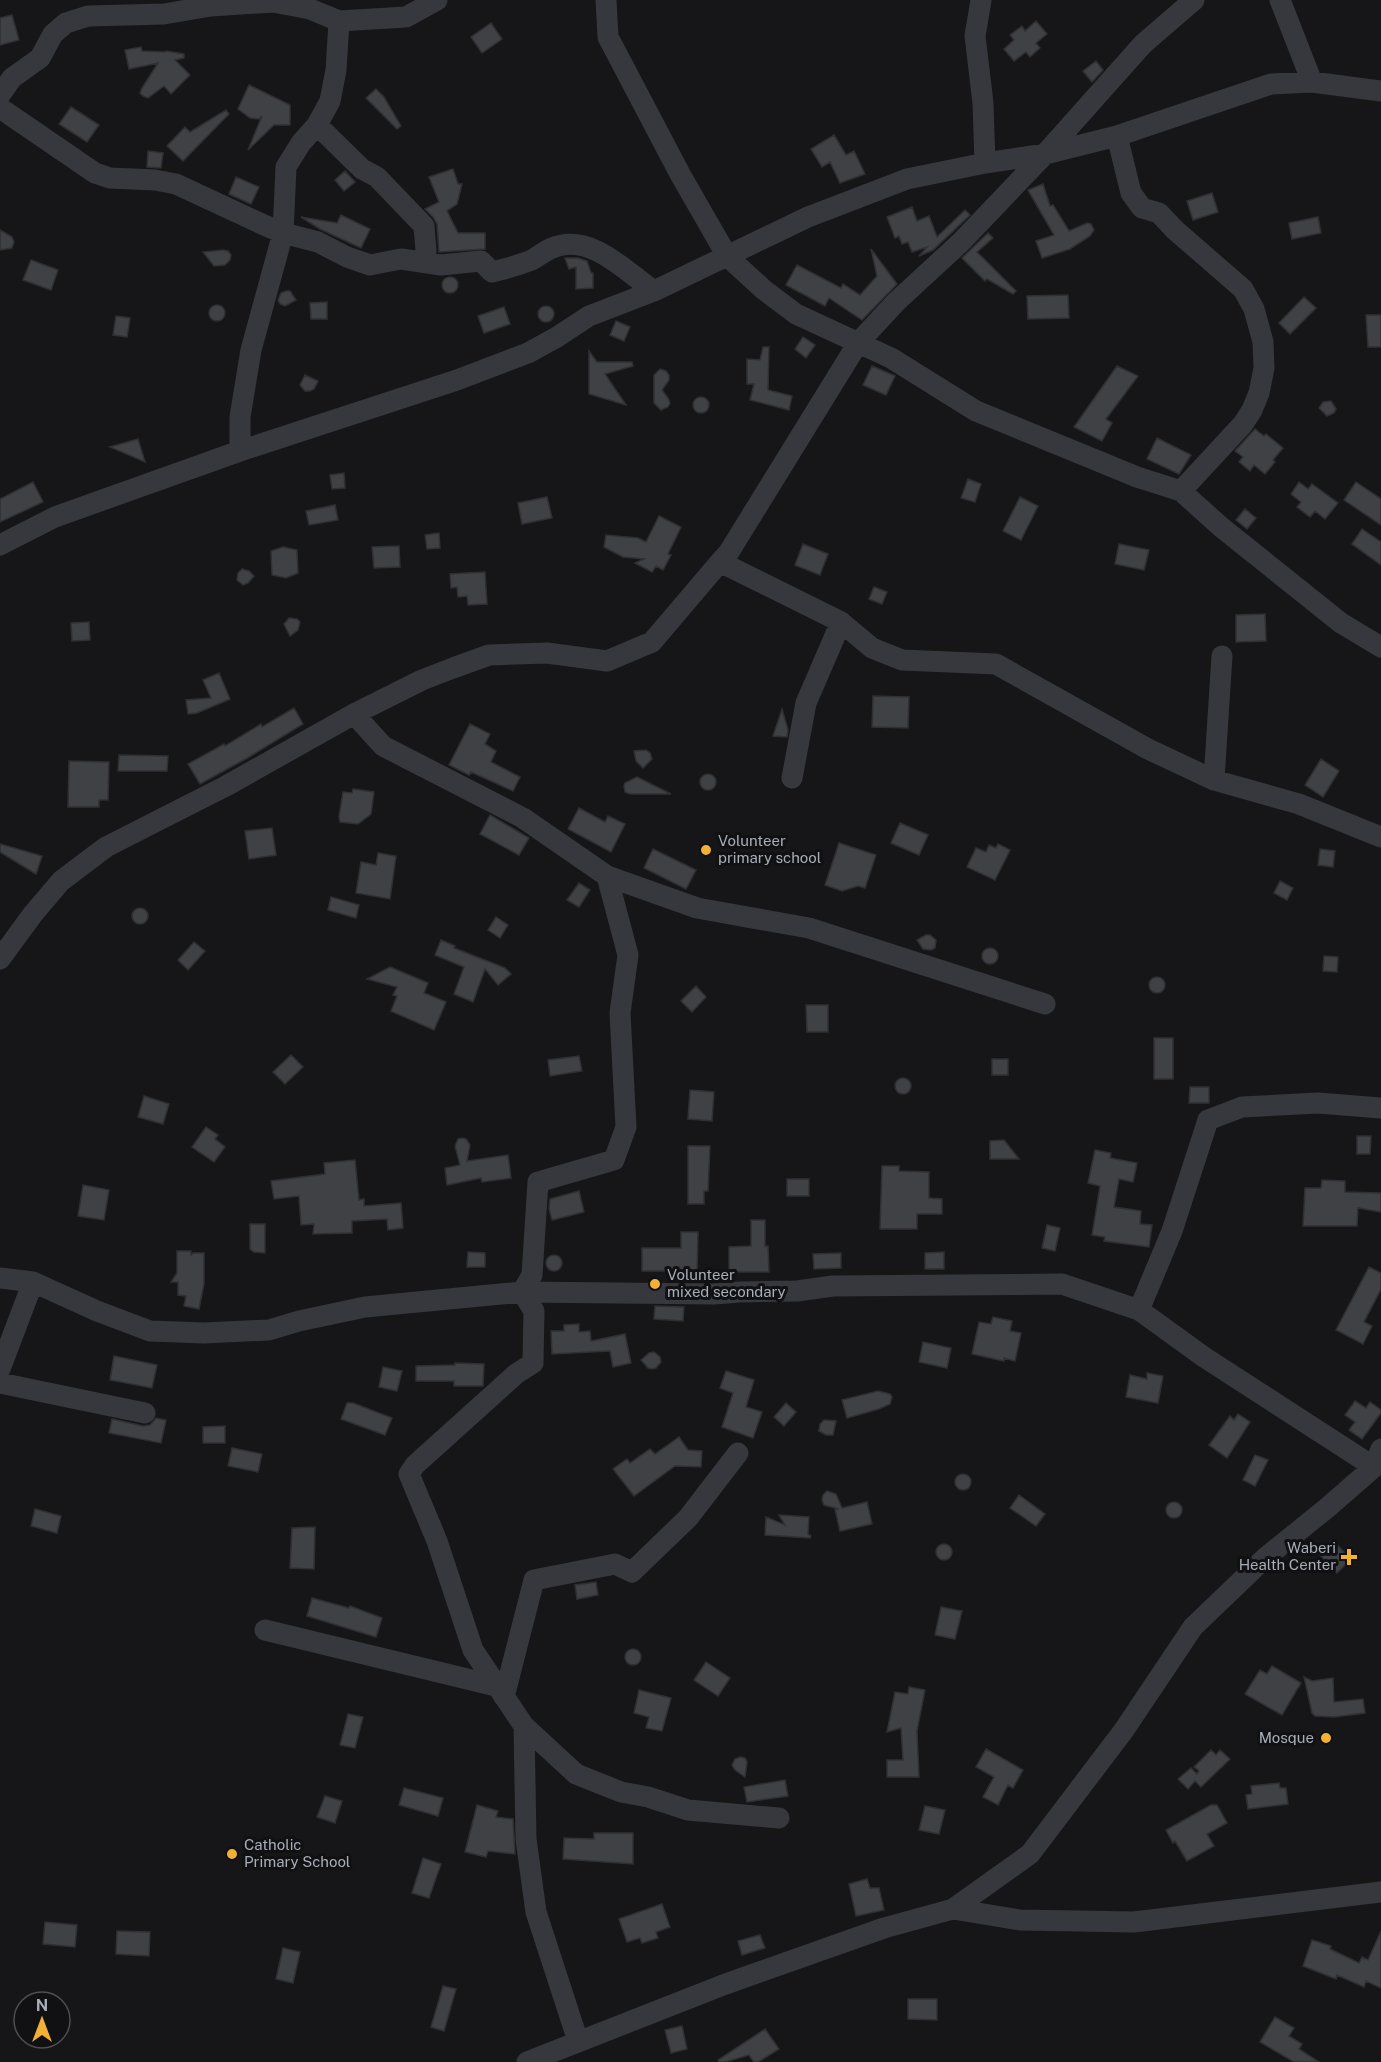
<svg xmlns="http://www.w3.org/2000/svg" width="1381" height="2062" font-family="'Public Sans',sans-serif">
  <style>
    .building { fill: #404145; stroke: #303034; stroke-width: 1.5 }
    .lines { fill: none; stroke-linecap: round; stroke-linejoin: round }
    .minor { stroke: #37383d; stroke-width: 21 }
    .poi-dot { fill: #f2b134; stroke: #111113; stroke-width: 2 }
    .labels { text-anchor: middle; stroke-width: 6; stroke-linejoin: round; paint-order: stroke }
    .poi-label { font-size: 15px; fill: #a8adb8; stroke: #111113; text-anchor: start }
  </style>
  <rect width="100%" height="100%" fill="#161618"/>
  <path class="building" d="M12 15 19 40 0 45V18Z
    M1036 21 1047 34 1036 43 1040 48 1030 57 1026 52 1014 61 1004 49 1014 40 1010 35 1022 26 1025 31Z
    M491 23 502 39 482 53 471 37Z
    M141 47 142 51 165 52 166 51 184 54V58L175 60 190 75 171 94 164 86 148 98 143 96 140 93 142 88 158 63 129 69 125 50Z
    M1096 61 1103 70 1092 82 1083 71Z
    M249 85 290 105V125H274L248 150 262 116 259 119 250 118 238 109Z
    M376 89 384 97 401 126 397 129 366 98Z
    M71 107 99 125 87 142 59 124Z
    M226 110 229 114 183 161 167 146 185 127 190 132Z
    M834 135 846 155 854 151 865 174 840 183 830 162 822 167 811 149Z
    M148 151 163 153 161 168 147 167Z
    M453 169 458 184H462L457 204 447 211 458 233H485V249L439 252 437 224 433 217 425 209 439 202 429 177Z
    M345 171 355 182 344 191 335 180Z
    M236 177 259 187 251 204 229 194Z
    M1043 184 1050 206 1053 205 1069 231 1087 223 1091 224 1094 230 1090 236 1070 249 1042 258 1036 241 1054 235 1028 190Z
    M1212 193 1218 212 1193 220 1187 201Z
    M912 207 917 221 929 216 937 237 965 210 970 215 933 250 919 256 927 247 912 252 908 242 902 244 899 236 895 238 887 217Z
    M341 215 370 229 361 248 320 229 301 217 337 223Z
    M1318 217 1321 233 1292 239 1289 223Z
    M0 230 12 237 14 242 12 248 0 250Z
    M988 233 993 238 977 252 1016 291 1013 294 987 279 985 281 962 258Z
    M871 249 897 284 862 320 829 298 825 306 786 285 797 265 841 288 843 284 860 295 877 276Z
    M223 250 228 251 231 255 230 260 225 265 214 266 203 252Z
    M565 258H578L587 261 591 273H593V288L576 289V267L569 269Z
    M31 260 58 270 51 290 23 280Z
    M442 285a8 8 0 1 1 16 0a8 8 0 1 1-16 0Z
    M286 291H290L296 300 285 306 280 304 278 300 281 293Z
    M1068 295 1069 318 1028 319 1027 296Z
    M1304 297 1316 308 1290 334 1279 323Z
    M327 302V319H311L310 303Z
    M209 313a8 8 0 1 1 16 0a8 8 0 1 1-16 0Z
    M538 314a8 8 0 1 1 16 0a8 8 0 1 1-16 0Z
    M504 307 510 324 484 333 478 316Z
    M1366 315H1381V347H1368Z
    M116 316 130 318 127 337 113 335Z
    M616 321 630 327 624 341 610 335Z
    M803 337 815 345 806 358 795 349Z
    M763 347H769L768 390 792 396 789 410 750 400 754 384H747V359L760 360Z
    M589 351 597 362H632L633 366 605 374 626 405 589 394Z
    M872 366 895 376 886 395 863 385Z
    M1117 366 1138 376 1106 419 1112 423 1102 441 1074 427Z
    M660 369 666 371 669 375V380L662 390 668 398 670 403 668 407 661 410 654 403V375Z
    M305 375 318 381 314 389 310 391H305L300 385Z
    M693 405a8 8 0 1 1 16 0a8 8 0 1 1-16 0Z
    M1331 401 1336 409 1334 413 1327 416 1319 408 1323 402Z
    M1255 429 1264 436 1266 434 1283 448 1273 460 1275 462 1265 474 1254 465 1250 471 1239 462 1243 457 1235 451Z
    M1157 438 1191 455 1179 474 1147 459Z
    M138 439 145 462 110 447Z
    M344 473 345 488 332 489 330 475Z
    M968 479 981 484 975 502 961 498Z
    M33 482 43 502 0 522V499Z
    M1299 482 1308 489 1312 484 1338 503 1325 519 1315 511 1310 517 1297 507 1301 502 1291 494Z
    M1356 482 1381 499V525L1344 500Z
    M547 497 552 518 522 524 518 503Z
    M1020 497 1038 506 1021 540 1003 531Z
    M335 505 338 520 309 525 306 511Z
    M1245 509 1256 518 1247 529 1236 520Z
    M659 516 681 527 668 554 671 555 663 570 656 566 652 572 635 563 644 559 623 557 604 547 606 535 638 538 646 542Z
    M1362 529 1381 542V565L1352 544Z
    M439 533 440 548 427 549 425 535Z
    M803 544 828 554 820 575 795 565Z
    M1119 544 1149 550 1144 570 1115 564Z
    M399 546 400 567 374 568 372 547Z
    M283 547 297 550 298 573 286 578 272 575 271 551Z
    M242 569 249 571 254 576 248 583 243 585 237 580 238 573Z
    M485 572 487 604 468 605 467 596 458 597 457 587 451 588 450 574Z
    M874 587 887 592 882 604 869 599Z
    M1265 614 1266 641 1236 642V615Z
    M289 618 297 619 300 622 298 630 290 636 284 624Z
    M89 622 90 640 72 641 71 623Z
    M219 673 230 699 197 713 188 714 186 700 211 698 203 680Z
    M873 696 909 697 908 728 872 727Z
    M294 708 303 724 249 757 200 784 188 764 224 744 225 746 261 724 262 727Z
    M782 709 788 730 787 737 773 736Z
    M470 724 490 734 485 744 496 751 491 762 520 777 513 791 471 772 469 775 449 765Z
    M646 750 650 753 652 759 643 768 636 761 634 751Z
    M119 755 168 756 167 771H118Z
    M1321 759 1339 771 1323 797 1305 785Z
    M69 761 109 762 108 800H99V807H68Z
    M700 782a8 8 0 1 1 16 0a8 8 0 1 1-16 0Z
    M637 777 671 794H630L625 792 624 786 625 783Z
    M353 789 374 792 371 814 358 824 340 822 339 817 343 792 352 793Z
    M579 808 605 822 608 816 625 824 611 852 568 829Z
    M490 815 529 838 519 855 480 834Z
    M900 823 928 835 919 855 891 843Z
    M272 828 276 855 249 859 245 831Z
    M839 843 876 855 865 888 858 886 842 891 825 885Z
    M0 844 42 856 36 874 0 852Z
    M998 844 1010 850 995 880 967 867 976 848 986 852 989 845 996 848Z
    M653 849 696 870 686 889 644 868Z
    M1320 849 1335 851 1333 867 1318 865Z
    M378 853 396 856 390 899 356 893 361 862 376 865Z
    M1280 881 1293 888 1287 900 1274 893Z
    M579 883 590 890 579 907 567 900Z
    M331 897 359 905 356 918 328 910Z
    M132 916a8 8 0 1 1 16 0a8 8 0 1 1-16 0Z
    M496 917 508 925 500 938 488 930Z
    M926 935H930L936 940 935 948 931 950 923 949 917 940Z
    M441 940 455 946 454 948 505 968 511 974 498 985 485 969 473 1002 454 994 464 967 435 955Z
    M194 942 205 951 188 970 178 960Z
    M982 956a8 8 0 1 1 16 0a8 8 0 1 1-16 0Z
    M1324 956 1338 957 1337 972 1323 971Z
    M390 967 428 983 424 993 446 1002 434 1030 391 1011 397 996 393 995 397 987 367 979Z
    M1149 985a8 8 0 1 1 16 0a8 8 0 1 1-16 0Z
    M696 986 706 997 692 1012 681 1001Z
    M806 1005H828V1032H807Z
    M1154 1038H1173V1079H1154Z
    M291 1055 303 1067 285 1084 273 1072Z
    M579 1056 582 1071 550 1076 548 1060Z
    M992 1059H1008V1075H992Z
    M895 1086a8 8 0 1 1 16 0a8 8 0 1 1-16 0Z
    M1190 1087H1209V1103H1189Z
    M690 1090 714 1092 712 1121 688 1119Z
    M144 1096 169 1104 163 1124 138 1117Z
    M206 1127 218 1135 215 1139 225 1147 214 1162 192 1147Z
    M1357 1136H1371L1370 1154H1357Z
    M462 1138 466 1139 470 1145 467 1161 508 1155 511 1178 482 1182 481 1178 447 1185 445 1168 460 1165 455 1146 458 1139Z
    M1004 1140 1019 1159H990V1141Z
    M688 1146H710L708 1191H704V1204H688Z
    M1095 1150 1111 1153 1110 1158 1137 1163 1133 1182 1119 1179 1114 1207 1141 1211 1140 1224 1152 1225 1149 1247 1104 1241 1105 1237 1092 1235 1100 1186 1088 1183Z
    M355 1160 359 1200 364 1199V1206L401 1203 403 1228 388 1230 387 1219 352 1221V1233L313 1234 314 1224 301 1225 299 1196 274 1199 271 1181 325 1174 324 1163Z
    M882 1166H899V1171L929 1172V1198L942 1199V1214H917V1229H880Z
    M787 1179H809V1196H787Z
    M1322 1180 1345 1181V1192L1381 1193V1212L1358 1208 1357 1226H1303L1305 1188H1321Z
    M83 1185 109 1190 104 1220 78 1216Z
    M579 1191 584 1212 552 1220 549 1209 550 1199Z
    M751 1220H765V1246H768L769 1272H729V1247L751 1246Z
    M250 1224H265V1253L254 1252 250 1249Z
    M1047 1225 1060 1228 1055 1251 1042 1248Z
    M681 1232H698L697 1274H679V1271H642V1248H681Z
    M177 1251H191V1255L193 1253H204V1284L199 1309 184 1306 186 1296 178 1295V1282H171L177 1273Z
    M468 1252 485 1253V1267H467Z
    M944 1252V1269H925V1253Z
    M841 1253V1268L814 1269 813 1254Z
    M546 1263a8 8 0 1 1 16 0a8 8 0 1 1-16 0Z
    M1369 1267 1381 1273V1289L1364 1322 1372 1326 1363 1344 1336 1330Z
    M655 1306 684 1307 683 1321 654 1319Z
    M993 1317 1012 1321 1010 1331 1021 1333 1015 1361 1004 1358V1361L972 1354 979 1322 991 1324Z
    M579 1324V1332L590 1331 591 1341 625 1334 631 1363 613 1367 610 1351 552 1354 551 1331H564V1325Z
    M923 1342 951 1348 947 1368 919 1362Z
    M654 1352 660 1357 661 1362 656 1368 652 1369 648 1368 641 1360 649 1353Z
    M114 1356 157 1365 152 1388 110 1380Z
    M455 1363 484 1364 483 1386H454V1381H416V1366L455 1365Z
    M383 1367 402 1371 397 1391 379 1387Z
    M726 1371 754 1380 746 1407 762 1412 753 1438 722 1427 733 1393 720 1388Z
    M1147 1373 1163 1376 1158 1403 1126 1397 1130 1375 1147 1379Z
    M878 1391 890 1394 892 1397 890 1404 879 1409 847 1418 842 1400Z
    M1355 1401 1366 1408 1370 1402 1381 1410V1413L1362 1439 1349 1430 1355 1422 1345 1415Z
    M347 1403H353L392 1418 385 1435 341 1419Z
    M786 1403 796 1412 784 1426 774 1417Z
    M1238 1414 1250 1422 1227 1458 1209 1445 1230 1416 1234 1420Z
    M156 1418 166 1420 161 1443 109 1433 112 1419 143 1426 150 1425Z
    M824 1420 836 1421 833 1435H826L819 1431 820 1424Z
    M225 1426V1443H203V1427Z
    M679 1437 688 1450 702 1451 701 1467 675 1466 634 1496 613 1469 627 1459 630 1463 650 1449 655 1454Z
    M232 1448 262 1454 258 1472 228 1466Z
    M1255 1455 1268 1460 1255 1486 1243 1480Z
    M955 1482a8 8 0 1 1 16 0a8 8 0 1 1-16 0Z
    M827 1491 836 1494 842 1508 867 1502 872 1524 840 1531 835 1509H839L824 1505 822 1500 823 1495Z
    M1019 1495 1045 1514 1036 1526 1010 1508Z
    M1166 1510a8 8 0 1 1 16 0a8 8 0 1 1-16 0Z
    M35 1509 61 1516 57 1533 31 1526Z
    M779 1515 809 1517 808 1534 811 1536 810 1538 765 1535 766 1517 785 1525Z
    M315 1527 314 1569 290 1568 292 1528Z
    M1332 1540 1351 1559 1337 1573 1318 1553Z
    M936 1552a8 8 0 1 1 16 0a8 8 0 1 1-16 0Z
    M596 1582 598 1595 577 1599 575 1585Z
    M312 1598 349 1608 350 1606 382 1618 376 1637 307 1616Z
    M941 1607 962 1611 955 1639 935 1635Z
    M625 1657a8 8 0 1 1 16 0a8 8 0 1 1-16 0Z
    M706 1662 730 1678 718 1696 694 1680Z
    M1272 1666 1301 1683 1282 1715 1245 1694 1260 1670 1267 1674Z
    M1304 1677 1312 1681 1333 1678 1334 1702 1363 1699 1365 1713 1334 1717 1315 1716 1312 1713Z
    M909 1687 925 1690 917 1731 919 1777H887V1760H903L901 1728 887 1732 895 1692 908 1694Z
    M639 1690 671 1698 662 1731 646 1728 649 1717 634 1713Z
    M348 1714 363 1717 355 1748 340 1745Z
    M986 1749 1023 1770 1013 1788 1008 1785 998 1805 983 1797 994 1777 976 1767Z
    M1211 1750 1216 1755 1220 1750 1230 1759 1201 1787 1195 1781 1188 1789 1178 1779 1191 1768 1197 1774 1199 1771 1194 1767Z
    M740 1757 745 1758 747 1762 745 1777 735 1770 732 1765 735 1759Z
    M785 1780 788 1796 747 1802 744 1787Z
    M1279 1783 1280 1788H1286L1288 1804 1248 1809 1246 1795 1252 1794 1251 1786Z
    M404 1788 443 1798 438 1816 399 1805Z
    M325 1796 342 1801 335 1823 317 1817Z
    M477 1805 498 1811 496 1817 513 1819 515 1854 488 1851 486 1857 465 1852Z
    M1211 1805H1217L1227 1823 1207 1834 1214 1846 1187 1861 1175 1841 1173 1843 1166 1830Z
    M925 1806 945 1810 939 1834 919 1830Z
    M594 1833H633V1864L563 1859 564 1838 594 1839Z
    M423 1858 441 1864 429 1898 412 1893Z
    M867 1879 870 1888H879L884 1910 856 1916 849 1884Z
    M662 1904 670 1927 656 1932 658 1938 642 1943 640 1938 627 1942 619 1919Z
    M45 1922 77 1925 75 1947 43 1944Z
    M117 1931 150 1932 149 1956 116 1954Z
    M1381 1931V1988L1366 1981 1364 1987 1337 1975 1336 1979 1303 1966 1312 1940 1331 1946 1330 1949 1359 1963 1362 1957 1368 1960Z
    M760 1935 765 1948 742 1955 738 1941Z
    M283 1948 300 1952 293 1983 276 1979Z
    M443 1986 456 1989 444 2031 431 2027Z
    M908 1999H937V2020L908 2019Z
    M1275 2017 1294 2028 1289 2036 1302 2044 1299 2049 1319 2062H1294L1260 2042Z
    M682 2026 687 2049 671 2053 665 2030Z
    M765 2029 779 2049 758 2062H754L749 2055 725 2062H719L718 2060Z"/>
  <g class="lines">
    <path class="minor" d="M606 0 608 37 680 174 727 256 763 289 796 314 891 358 976 411 1137 477 1181 491 1221 527 1341 623 1381 647
      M981 0 975 36 983 103 985 163
      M1280 0 1312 82
      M0 95 12 78 40 58 53 34 66 23 88 16 164 14 211 6 273 2 310 9 339 21 406 17 437 0
      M0 108 95 173 110 178 155 180 176 184 264 225 283 233 318 242 347 257 370 265 401 259 441 265 481 261 492 272C505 269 519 265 532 260 539 256 545 251 552 248 590 232 625 271 654 291
      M317 125 362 169 377 177 424 226 426 251 422 262
      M1117 136 1131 193 1142 208 1159 213 1175 230 1243 289 1254 309 1263 342 1264 368 1259 393 1252 410 1243 424 1181 491
      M240 451V417L251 350 283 233 286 167 301 143 317 125 330 101 336 70 339 21
      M0 545 55 517 240 451 457 380 528 353 557 337 589 316 654 291 808 217 907 179 985 163 1045 154 1117 136 1271 84 1312 82 1381 91
      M720 562 729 552 858 343 896 302 961 242 1045 154 1143 44 1194 0
      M354 714 383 746 523 818 607 876 697 908 809 928 1045 1004
      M792 778 806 703 841 622
      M1214 780 1222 656
      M607 876 628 955 620 1013 626 1127 614 1160 538 1182 532 1275 522 1292 534 1311 533 1363 516 1374 415 1465 409 1474 437 1541 473 1650 524 1726 576 1774 621 1792 648 1797 688 1810 779 1818
      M0 959 33 914 61 881 106 847 226 786 354 714 422 680 453 668 489 655 547 653 607 661 652 642 720 562 841 622 872 648 902 660 996 664 1148 749 1214 780 1299 804 1381 837
      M0 1278 33 1282 97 1311 150 1331 204 1333 269 1330 299 1321 365 1307 522 1292 714 1294 740 1292 797 1291 833 1286 1062 1284 1139 1310 1172 1231 1208 1120 1242 1107 1318 1103 1381 1108
      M1139 1310 1204 1357 1374 1467
      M0 1369 33 1282
      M0 1383 145 1413
      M265 1630 496 1686
      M504 1697 534 1580 615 1564 632 1572 688 1518 738 1453
      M524 1726 526 1839 536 1912 578 2041
      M953 1909 1030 1854 1124 1730 1193 1627 1265 1558 1327 1508 1374 1467 1381 1449
      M527 2062 723 1985 884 1928 953 1909 1020 1920 1134 1922 1381 1892"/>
  </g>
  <g class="poi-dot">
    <circle cx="706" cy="850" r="6"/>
    <circle cx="655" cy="1284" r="6"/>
    <path d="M1346 1548h6v6h6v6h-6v6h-6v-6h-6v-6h6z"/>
    <circle cx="1326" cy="1738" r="6"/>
    <circle cx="232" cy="1854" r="6"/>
  </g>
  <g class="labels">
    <g class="poi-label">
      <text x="718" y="846">Volunteer<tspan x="718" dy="17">primary school</tspan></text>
      <text x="667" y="1280">Volunteer<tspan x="667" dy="17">mixed secondary</tspan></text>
      <text x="1336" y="1553" text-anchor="end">Waberi<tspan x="1336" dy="17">Health Center</tspan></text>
      <text x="1314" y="1743" text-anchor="end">Mosque</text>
      <text x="244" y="1850">Catholic<tspan x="244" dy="17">Primary School</tspan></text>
    </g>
  </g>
  <g transform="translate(42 2020)"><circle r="28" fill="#111113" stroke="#4d4f55" stroke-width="1.5"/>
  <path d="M0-4.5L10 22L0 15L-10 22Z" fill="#f2b134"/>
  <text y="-9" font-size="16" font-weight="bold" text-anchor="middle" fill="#a8adb8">N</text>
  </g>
</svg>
